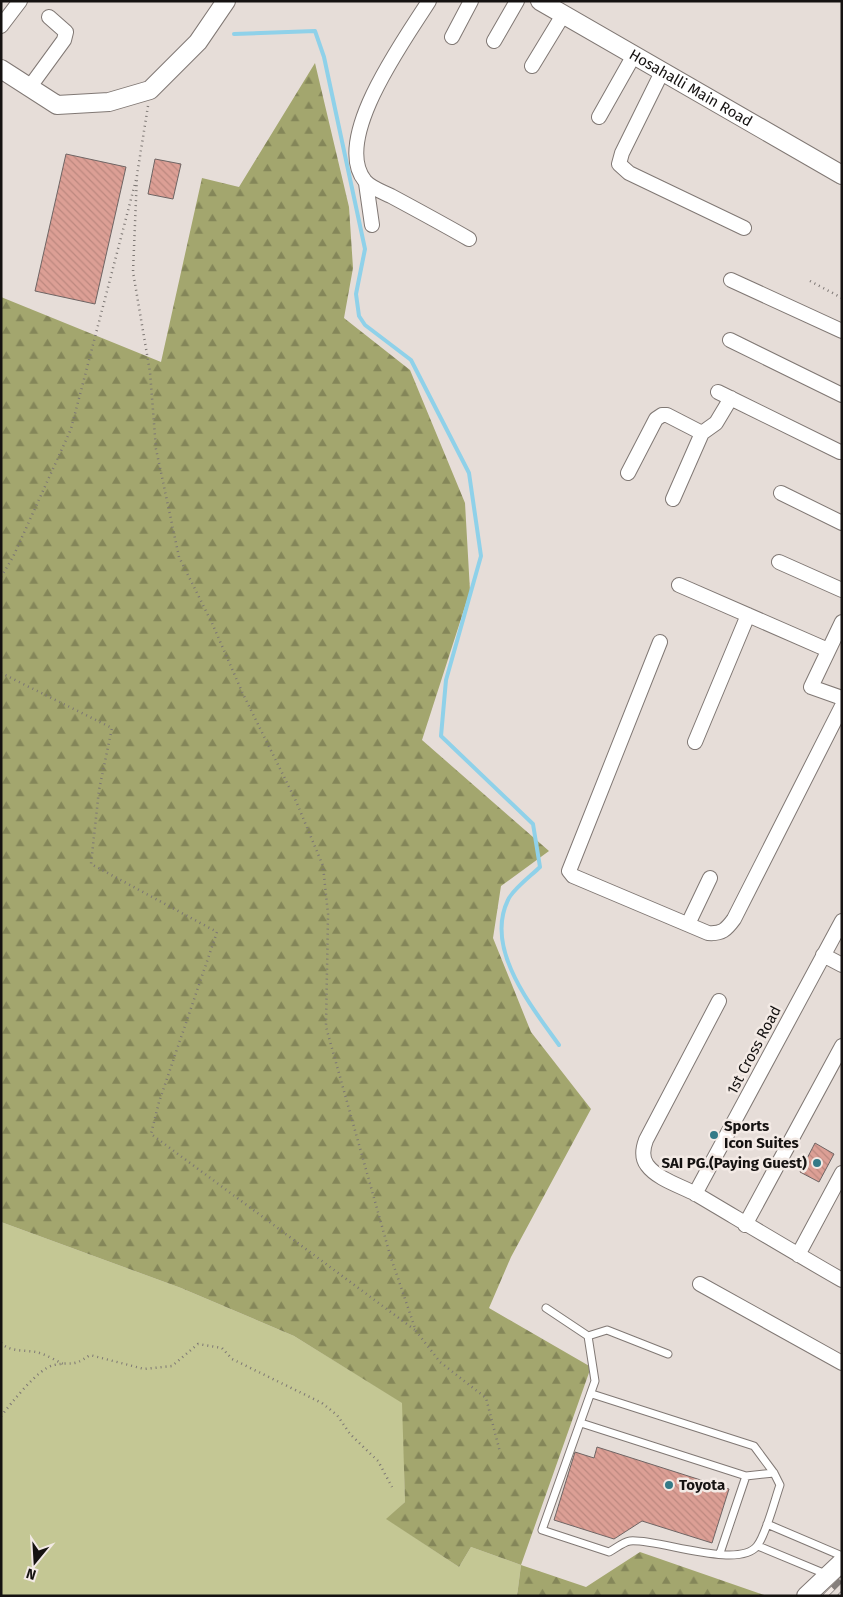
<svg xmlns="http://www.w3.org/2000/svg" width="843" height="1597" font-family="'Fira Sans',sans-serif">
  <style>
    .green { fill: #c4c794 }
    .forest { fill: url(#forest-firs) }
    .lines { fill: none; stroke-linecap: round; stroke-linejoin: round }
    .stream { stroke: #8fd1e9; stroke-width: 4 }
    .building { fill: url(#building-back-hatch); stroke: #6f6564 }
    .service-casing { stroke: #807874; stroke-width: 9 }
    .minor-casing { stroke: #807874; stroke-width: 16 }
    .tertiary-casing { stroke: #807874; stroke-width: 20 }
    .path { stroke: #7d7774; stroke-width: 2.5; stroke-dasharray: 1 4; stroke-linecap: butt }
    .service { stroke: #fff; stroke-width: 7 }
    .minor { stroke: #fff; stroke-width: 14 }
    .tertiary { stroke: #fff; stroke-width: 18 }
    .rail-casing { stroke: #857f7c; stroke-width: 5.5 }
    .rail { stroke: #f3eae5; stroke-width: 4; stroke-dasharray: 11; stroke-linecap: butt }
    .poi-dot { fill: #347a87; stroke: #f3eae5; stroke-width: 2 }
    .labels { text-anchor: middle; stroke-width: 5; stroke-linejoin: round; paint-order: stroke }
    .street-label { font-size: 15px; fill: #151211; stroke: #f3eae5 }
    .poi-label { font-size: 15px; font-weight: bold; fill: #151211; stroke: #f3eae5; text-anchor: start }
  </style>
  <defs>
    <pattern id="forest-firs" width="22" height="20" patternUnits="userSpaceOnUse" patternTransform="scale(1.25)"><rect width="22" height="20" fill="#a3a66e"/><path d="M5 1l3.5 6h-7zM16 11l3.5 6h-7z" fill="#848659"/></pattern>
    <pattern id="building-back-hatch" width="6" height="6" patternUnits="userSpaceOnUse" patternTransform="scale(1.25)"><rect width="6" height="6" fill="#dc9f95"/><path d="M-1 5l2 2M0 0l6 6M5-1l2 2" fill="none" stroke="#bc887f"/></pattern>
  </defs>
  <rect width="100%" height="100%" fill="#e6ddd8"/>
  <path class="green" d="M1 1222 181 1288 294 1336 403 1403 405 1502 387 1519 459 1567 471 1547 521 1565 517 1596H1Z"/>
  <path class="forest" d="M315 63 349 207 353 268 344 318 410 370 465 503 470 591 422 740 549 851 501 886 493 938 531 1032 591 1109 511 1257 489 1308 591 1367 521 1565 586 1587 640 1552 767 1596H517L521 1565 471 1547 459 1567 386 1519 405 1502 402 1403 294 1336 181 1288 1 1222V297L161 362 202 178 239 187Z"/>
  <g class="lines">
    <path class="stream" d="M234 34 315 31 324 57 365 249 356 294 359 316 365 325 411 360 469 473 481 556 446 680 441 736 533 824 540 867C532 875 512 890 508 900 484 949 532 1007 559 1045"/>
  </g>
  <path class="building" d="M66 154 126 167 95 304 35 291Z
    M155 159 181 164 173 199 148 194Z
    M815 1143 834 1154 819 1182 800 1172Z
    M597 1447 729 1489 712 1543 642 1521 614 1539 554 1520 575 1452 594 1458Z"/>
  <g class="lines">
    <defs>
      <path id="service" d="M546 1308 588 1336 595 1381 542 1530 609 1552C615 1549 623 1542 630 1541 656 1538 738 1570 757 1546 766 1535 775 1499 780 1485L774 1473 754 1446 592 1394
        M588 1336 607 1330 668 1354
        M581 1423 746 1476 774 1473
        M767 1524 842 1556
        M758 1546 828 1575
        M720 1553 746 1476"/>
      <path id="minor" d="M429 1C406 38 331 139 365 181 371 188 383 192 391 196 417 210 443 224 469 239
        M1 26 20 1
        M452 37 471 1
        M494 41 517 1
        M532 66 563 15
        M662 72 622 153 619 164 629 173 744 228
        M29 88 64 40 66 32 49 17
        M599 117 634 55
        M366 183 372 225
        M731 280 842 331
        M730 340 842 395
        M718 392 840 452
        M628 473 656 419 662 415H667L702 433
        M781 493 842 523
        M673 499 702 433 716 423 731 398
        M779 562 842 590
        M679 585 828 650
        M842 622 811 687 842 698
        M660 642 569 871 573 876 708 933C722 934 726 930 734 919L842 706
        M695 742 748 615
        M688 924 710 878
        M823 955 842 965
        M719 1001 646 1140C643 1148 641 1157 647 1165 657 1179 681 1186 696 1194 745 1223 793 1252 842 1280
        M695 1194 842 921
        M745 1225 842 1046
        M798 1255 842 1173
        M700 1284 842 1363"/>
      <g id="tertiary">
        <path id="s1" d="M540 1 842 175"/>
        <path d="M1 69 57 105 109 102 150 90 198 42 226 1"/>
        <path d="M806 1596 842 1562"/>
      </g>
    </defs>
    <use href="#service" class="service-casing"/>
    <use href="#minor" class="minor-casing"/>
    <use href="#tertiary" class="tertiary-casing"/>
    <path class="path" d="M148 106 137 175 133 272 150 372 156 449 179 557 212 623 243 694 296 801 323 866 328 914 326 1027 390 1255 416 1331 440 1362 486 1398 500 1452
      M810 281 842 298
      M1 577 13 557 71 429 136 180
      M1 673 112 728 99 790 91 864 217 932 159 1102 151 1134 415 1330
      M1 1343C10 1352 25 1350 36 1352 45 1354 55 1360 63 1364
      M1 1416C11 1404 38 1368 54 1365 73 1361 71 1368 90 1355L144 1369 172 1366 198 1344 222 1348 232 1359 322 1403 337 1415 350 1434 378 1461 392 1487"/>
    <use href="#service" class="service"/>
    <use href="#minor" class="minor"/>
    <use href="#tertiary" class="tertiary"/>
    <defs>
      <path id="rail" d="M825 1596 842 1579
        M840 1596 842 1594"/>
    </defs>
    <use href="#rail" class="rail-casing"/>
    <use href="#rail" class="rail"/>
  </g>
  <g class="poi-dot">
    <circle cx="714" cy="1135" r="5"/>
    <circle cx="817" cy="1163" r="5"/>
    <circle cx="669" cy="1485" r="5"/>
  </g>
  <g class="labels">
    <g class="street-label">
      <text dy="5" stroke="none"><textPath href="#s1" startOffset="174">Hosahalli Main Road</textPath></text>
      <text transform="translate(754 1050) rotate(-62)" y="5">1st Cross Road</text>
    </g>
    <g class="poi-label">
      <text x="724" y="1131">Sports<tspan x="724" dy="17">Icon Suites</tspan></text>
      <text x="807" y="1168" text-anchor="end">SAI PG.(Paying Guest)</text>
      <text x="679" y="1490">Toyota</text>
    </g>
  </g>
  <rect width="843" height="1597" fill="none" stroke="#151211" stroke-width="5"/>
  <g transform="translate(35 1562) rotate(198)" stroke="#f3eae5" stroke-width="4" paint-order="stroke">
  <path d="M0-4L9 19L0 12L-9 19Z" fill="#151211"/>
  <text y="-8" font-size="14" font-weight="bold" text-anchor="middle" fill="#151211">N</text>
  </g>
</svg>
